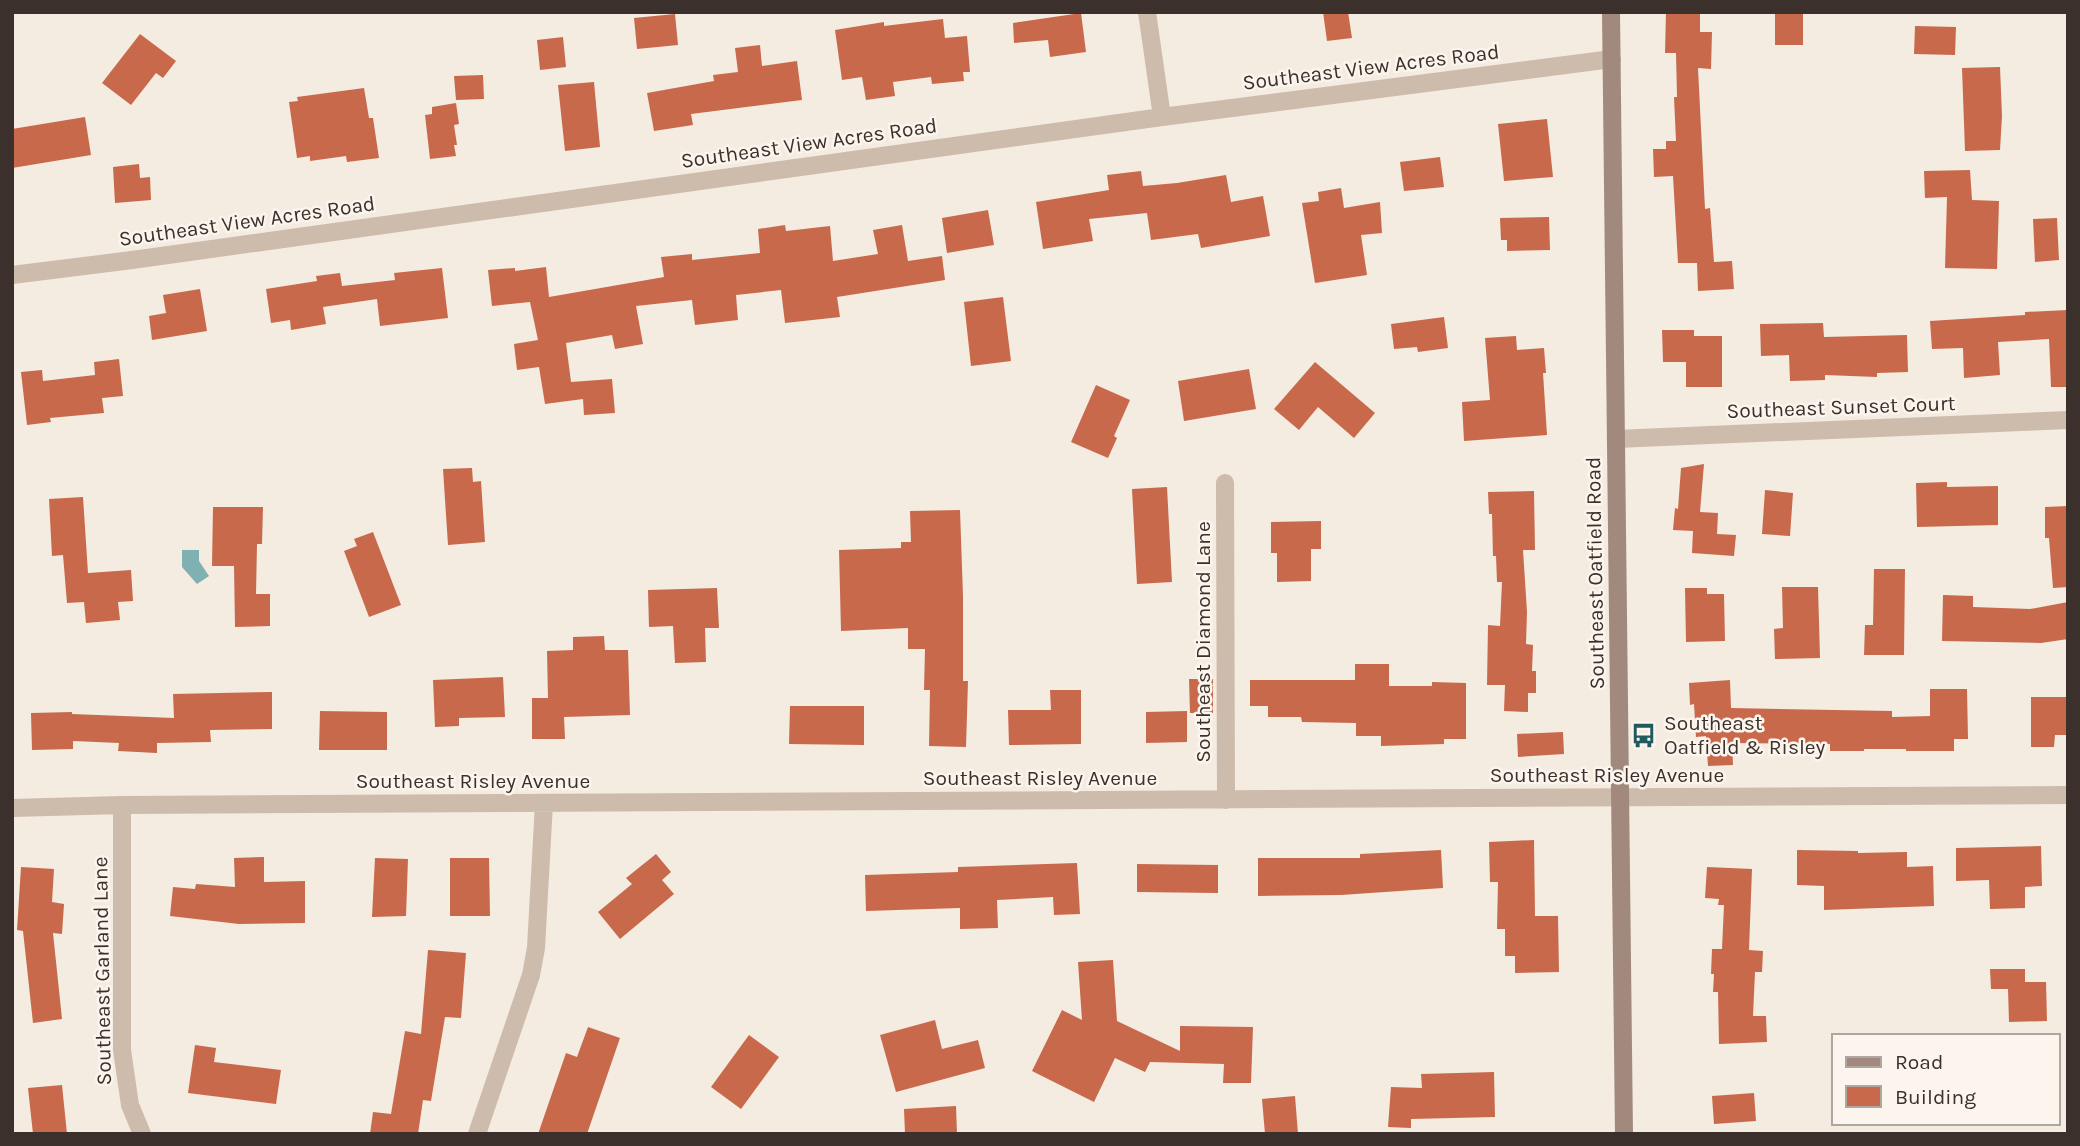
<svg xmlns="http://www.w3.org/2000/svg" width="2080" height="1146" font-family="Karla,sans-serif">
  <style>
    .water { fill: #7fb0b2 }
    .building { fill: #c8694b }
    .lines { fill: none; stroke-linecap: round; stroke-linejoin: round }
    .street { stroke: #cdbbac; stroke-width: 18 }
    .secondary { stroke: #a18a7d; stroke-width: 18 }
    .labels { text-anchor: middle; stroke-width: 5; stroke-linejoin: round; paint-order: stroke }
    .street-label { font-size: 21px; fill: #3b302b; stroke: #fbf5ee }
    .poi-label { font-size: 21px; fill: #3b302b; stroke: #fbf5ee; text-anchor: start }
  </style>
  <rect width="100%" height="100%" fill="#f4ebe1"/>
  <path class="water" d="M182 550H199V561L209 576 197 584 182 567Z"/>
  <path class="building" d="M1323 12H1348L1352 38 1327 41Z
    M1666 12H1700V32H1712L1711 69 1698 68 1705 209 1710 208 1714 262 1732 261 1734 289 1698 291 1697 263H1678L1673 176 1654 177 1653 149H1666V141H1676L1674 97H1677L1676 53H1665Z
    M1775 12H1803V45H1775Z
    M1081 13 1086 52 1050 57 1048 40 1014 43 1013 23Z
    M675 14 678 45 637 49 634 18Z
    M943 19 945 38 967 36 970 72H963L964 81 932 84 931 77 893 82 895 96 866 100 862 77 842 80 835 30 884 22V26Z
    M1915 26 1956 27 1955 55 1914 54Z
    M140 34 176 61 163 78 156 73 131 105 102 83Z
    M563 37 566 67 540 70 537 40Z
    M760 45 762 66 797 61 802 100 691 114 693 125 654 131 647 93 714 81 713 75 738 72 735 48Z
    M2000 67 2002 116 2000 150 1965 151 1962 68Z
    M483 75 484 99 456 100 454 76Z
    M594 82 600 147 565 151 558 85Z
    M364 88 369 118H373L379 158 347 162 346 156 310 161V156L297 158 289 102 298 101 297 97Z
    M456 103 459 124 454 125 457 145H454L456 156 430 159 425 115 432 114V107Z
    M85 117 91 155 12 168V129Z
    M1547 119 1553 177 1504 181 1498 124Z
    M1440 157 1444 187 1404 191 1400 162Z
    M139 164 140 178 150 177 151 200 115 203 113 167Z
    M1970 170 1972 200 1999 201 1997 269 1945 268 1947 197 1925 198 1924 171Z
    M1141 171 1143 186 1177 183 1226 175 1231 202 1263 196 1270 236 1201 248 1198 234 1151 240 1147 213 1089 219 1093 241 1043 249 1036 202 1109 190 1107 175Z
    M1341 188 1344 208 1380 202 1382 233 1361 235 1367 275 1315 283 1302 203 1319 201 1318 192Z
    M988 210 994 245 947 253 942 218Z
    M1549 217 1550 250 1507 251V240H1501L1500 218Z
    M2057 218 2059 260 2035 262 2033 219Z
    M785 225 786 231 830 226 833 261 878 254 873 230 902 225 908 261 942 256 945 280 837 297 840 317 785 323 781 290 736 295 738 320 695 325 692 300 636 306 643 344 615 349 612 335 566 343 571 382 612 379 615 413 584 415 583 399 545 404 539 367 517 370 514 344 538 340 530 302 492 306 488 270 515 268V271L546 267 549 297 664 277 661 257 692 254V260L760 253 758 229Z
    M442 268 448 318 380 326 377 299 323 307 326 324 291 330 290 320 271 323 266 289 317 281 316 276 340 273 342 286 395 280 394 273Z
    M200 289 207 331 152 340 149 316 166 313 163 295Z
    M1003 297 1011 361 971 366 964 302Z
    M2068 310V387H2051L2049 339 1998 342 2000 375 1964 378 1963 348 1932 349 1930 321 2025 315V312Z
    M1444 317 1448 348 1418 352 1417 347 1394 349 1391 324Z
    M1823 323 1824 337 1907 335 1908 372 1877 373V377L1825 375V380L1790 381 1789 355 1761 356 1760 324Z
    M1662 330H1694V336H1722V387H1686V362H1663Z
    M1516 336 1517 350 1544 348 1546 373H1543L1547 435 1464 441 1462 402 1490 400 1485 338Z
    M119 359 123 396 102 398 104 413 50 418 51 422 27 425 21 372 42 370 43 381 95 375 94 362Z
    M1315 362 1375 413 1354 438 1318 407 1299 430 1274 409Z
    M1249 369 1256 409 1184 421 1178 381Z
    M1096 385 1130 400 1114 436 1117 438 1108 458 1071 442Z
    M1704 464 1700 512 1718 513 1717 534 1736 535 1734 556 1692 553 1693 531 1673 530 1675 508 1678 509 1681 468Z
    M472 468 473 482 481 481 485 542 448 545 443 469Z
    M1947 482V487L1998 486V525L1917 527 1916 483Z
    M1167 487 1172 582 1137 584 1132 489Z
    M1765 490 1793 493 1790 536 1762 534Z
    M1534 491 1535 550H1523L1527 612 1526 644 1533 645 1532 671H1536V693H1528V712L1504 711 1505 685H1487L1488 625 1500 626 1502 582H1497L1496 556H1493L1492 514H1489L1488 492Z
    M83 497 88 573 131 570 133 601 118 602 120 620 86 623 84 602 67 603 63 555 52 556 49 499Z
    M2068 506V587L2053 588 2049 538H2045V507Z
    M213 507H263L262 544H257L256 594H270V626L235 627 234 566H212Z
    M960 510 963 596V681H968L966 747 929 746 930 690H924L925 649H908V628L841 631 839 550 901 548V542H911L910 511Z
    M1321 521V549H1311V581L1277 582V553H1271V522Z
    M373 532 401 605 369 617 344 551 357 546 354 539Z
    M1874 569H1905L1904 655H1864L1865 625H1873Z
    M1782 587H1818L1820 658 1775 659 1774 629 1783 628Z
    M717 588 719 628H705L706 662 675 663 673 626 649 627 648 590Z
    M1685 588H1707V594H1724L1725 641 1686 642Z
    M1943 595 1973 596V607L2030 609 2068 602V639L2041 643 1942 641Z
    M604 636 605 650H628L630 715 564 717 565 739H532V698H548L547 651 573 650V637Z
    M1355 664H1389V686H1432V682L1466 683V739H1444V744L1381 746V736H1356V723L1302 722 1301 717H1268V706H1250V680H1355Z
    M503 677 505 717 459 718V726L435 727 433 680Z
    M1189 679H1213V713H1190Z
    M1730 680 1731 708 1892 711V717L1930 716V689H1967L1968 739H1954V751H1906V749H1864V751H1830V744L1732 743 1733 765 1708 766 1706 736 1696 737 1694 704 1690 705 1689 683Z
    M1050 690H1081V744L1009 745 1008 710H1051Z
    M272 692V729L210 730 211 742 157 743V753L118 751 119 743 73 741V749L32 750 31 713 72 712V714L174 718 173 694Z
    M2031 697H2068V735H2055L2054 747H2031Z
    M790 706H864V745L789 744Z
    M320 711 387 712V750H319Z
    M1187 711V742L1146 743V712Z
    M1563 732 1564 754 1518 757 1517 734Z
    M1534 840 1535 916H1558L1559 972 1515 973V956H1505V929H1497L1498 882H1490L1489 842Z
    M2041 846 2042 886 2025 887V908L1990 909 1989 880 1956 881V848Z
    M1441 850 1443 888 1341 895 1258 896V858H1360V854Z
    M1797 850 1858 851V853L1907 852V867L1933 866 1934 906 1824 910V886L1797 885Z
    M656 854 671 872 662 880 674 894 620 939 598 912 632 884 626 878Z
    M264 857V882L305 881V923L239 924 170 916 173 887 195 889 196 884 235 887 234 858Z
    M375 858 408 859 406 916 372 917Z
    M450 858H489L490 916H450Z
    M1077 863 1080 914 1054 915 1053 897 997 900 998 928 960 929V908L866 911 865 875 958 872V867Z
    M1137 864 1218 865V893L1137 892Z
    M21 867 54 869 52 902 64 904 62 934 53 933 62 1019 33 1023 23 931 17 930Z
    M1707 867 1752 869 1749 950 1763 951 1762 972H1755L1753 1016H1766L1767 1042 1719 1044 1718 992H1713L1714 974H1711L1712 949H1722L1724 905H1718L1719 899 1705 898Z
    M428 950 466 953 461 1018 445 1017 431 1101 423 1100 418 1134H370L373 1112 391 1114 405 1031 421 1034Z
    M1113 960 1117 1021 1180 1051V1026L1253 1027 1251 1083H1223L1224 1064 1150 1062 1145 1072 1115 1058 1094 1102 1032 1071 1062 1010 1082 1020 1078 962Z
    M1990 969H2025V982H2046L2047 1021 2009 1022 2008 989H1991Z
    M935 1020 942 1049 978 1040 985 1068 896 1092 880 1035Z
    M588 1027 620 1038 587 1134H538L566 1053 577 1057Z
    M749 1035 779 1057 741 1109 711 1087Z
    M195 1045 216 1048 214 1062 281 1070 276 1104 188 1093Z
    M1494 1072 1495 1117 1411 1119V1128L1388 1127 1391 1087 1422 1088 1421 1074Z
    M62 1085 67 1134H33L28 1088Z
    M1754 1093 1756 1121 1714 1124 1712 1096Z
    M1295 1096 1298 1134H1265L1262 1099Z
    M956 1106 957 1134H905L904 1109Z"/>
  <g class="lines">
    <path class="street" d="M1147 12 1162 117
      M12 275 132 260 1162 117 1612 59
      M1616 439 2068 420
      M1225 483 1226 800
      M122 805V1050L130 1105 142 1134
      M12 808 122 805 2068 795
      M477 1134 531 975 536 948 544 803"/>
    <path class="secondary" d="M1611 12 1624 1134"/>
  </g>
  <defs>
    <symbol id="bus-bare" viewBox="-9 -9 18 18"><path d="M-5-6H5V4H4V6H2V4H-2V6H-4V4H-5ZM-3.5-4V0h7V-4ZM-3.5 1.2v1.5H-2V1.2ZM2 1.2v1.5H3.5V1.2Z" fill="#1f5a5e" stroke="#fbf5ee" stroke-width="2.5" paint-order="stroke"/></symbol>
  </defs>
  <g fill-rule="evenodd">
    <use href="#bus-bare" x="1626" y="718" width="35" height="35"/>
  </g>
  <g class="labels">
    <g class="street-label">
      <text transform="translate(1371 67) rotate(-7)" y="7">Southeast View Acres Road</text>
      <text transform="translate(809 143) rotate(-8)" y="7">Southeast View Acres Road</text>
      <text transform="translate(247 221) rotate(-8)" y="7">Southeast View Acres Road</text>
      <text transform="translate(1841 407) rotate(-2)" y="7">Southeast Sunset Court</text>
      <text transform="translate(1595 573) rotate(-91)" y="7">Southeast Oatfield Road</text>
      <text transform="translate(1203 642) rotate(-90)" y="7">Southeast Diamond Lane</text>
      <text x="1607" y="782">Southeast Risley Avenue</text>
      <text x="1040" y="785">Southeast Risley Avenue</text>
      <text x="473" y="788">Southeast Risley Avenue</text>
      <text transform="translate(102 971) rotate(-91)" y="7">Southeast Garland Lane</text>
    </g>
    <g class="poi-label">
      <text x="1664" y="730">Southeast<tspan x="1664" dy="24">Oatfield &amp; Risley</tspan></text>
    </g>
  </g>
  <rect width="2080" height="1146" fill="none" stroke="#3b302b" stroke-width="28"/>
  <rect x="1832" y="1034" width="228" height="91" fill="#fbf5ee" stroke="#aea6a0" stroke-width="2"/>
  <rect x="1846" y="1057" width="35" height="10" fill="#a18a7d" stroke="#aea6a0" stroke-width="2"/>
  <text x="1895" y="1069" font-size="21" fill="#3b302b">Road</text>
  <rect x="1846" y="1086" width="35" height="21" fill="#c8694b" stroke="#aea6a0" stroke-width="2"/>
  <text x="1895" y="1104" font-size="21" fill="#3b302b">Building</text>
</svg>
